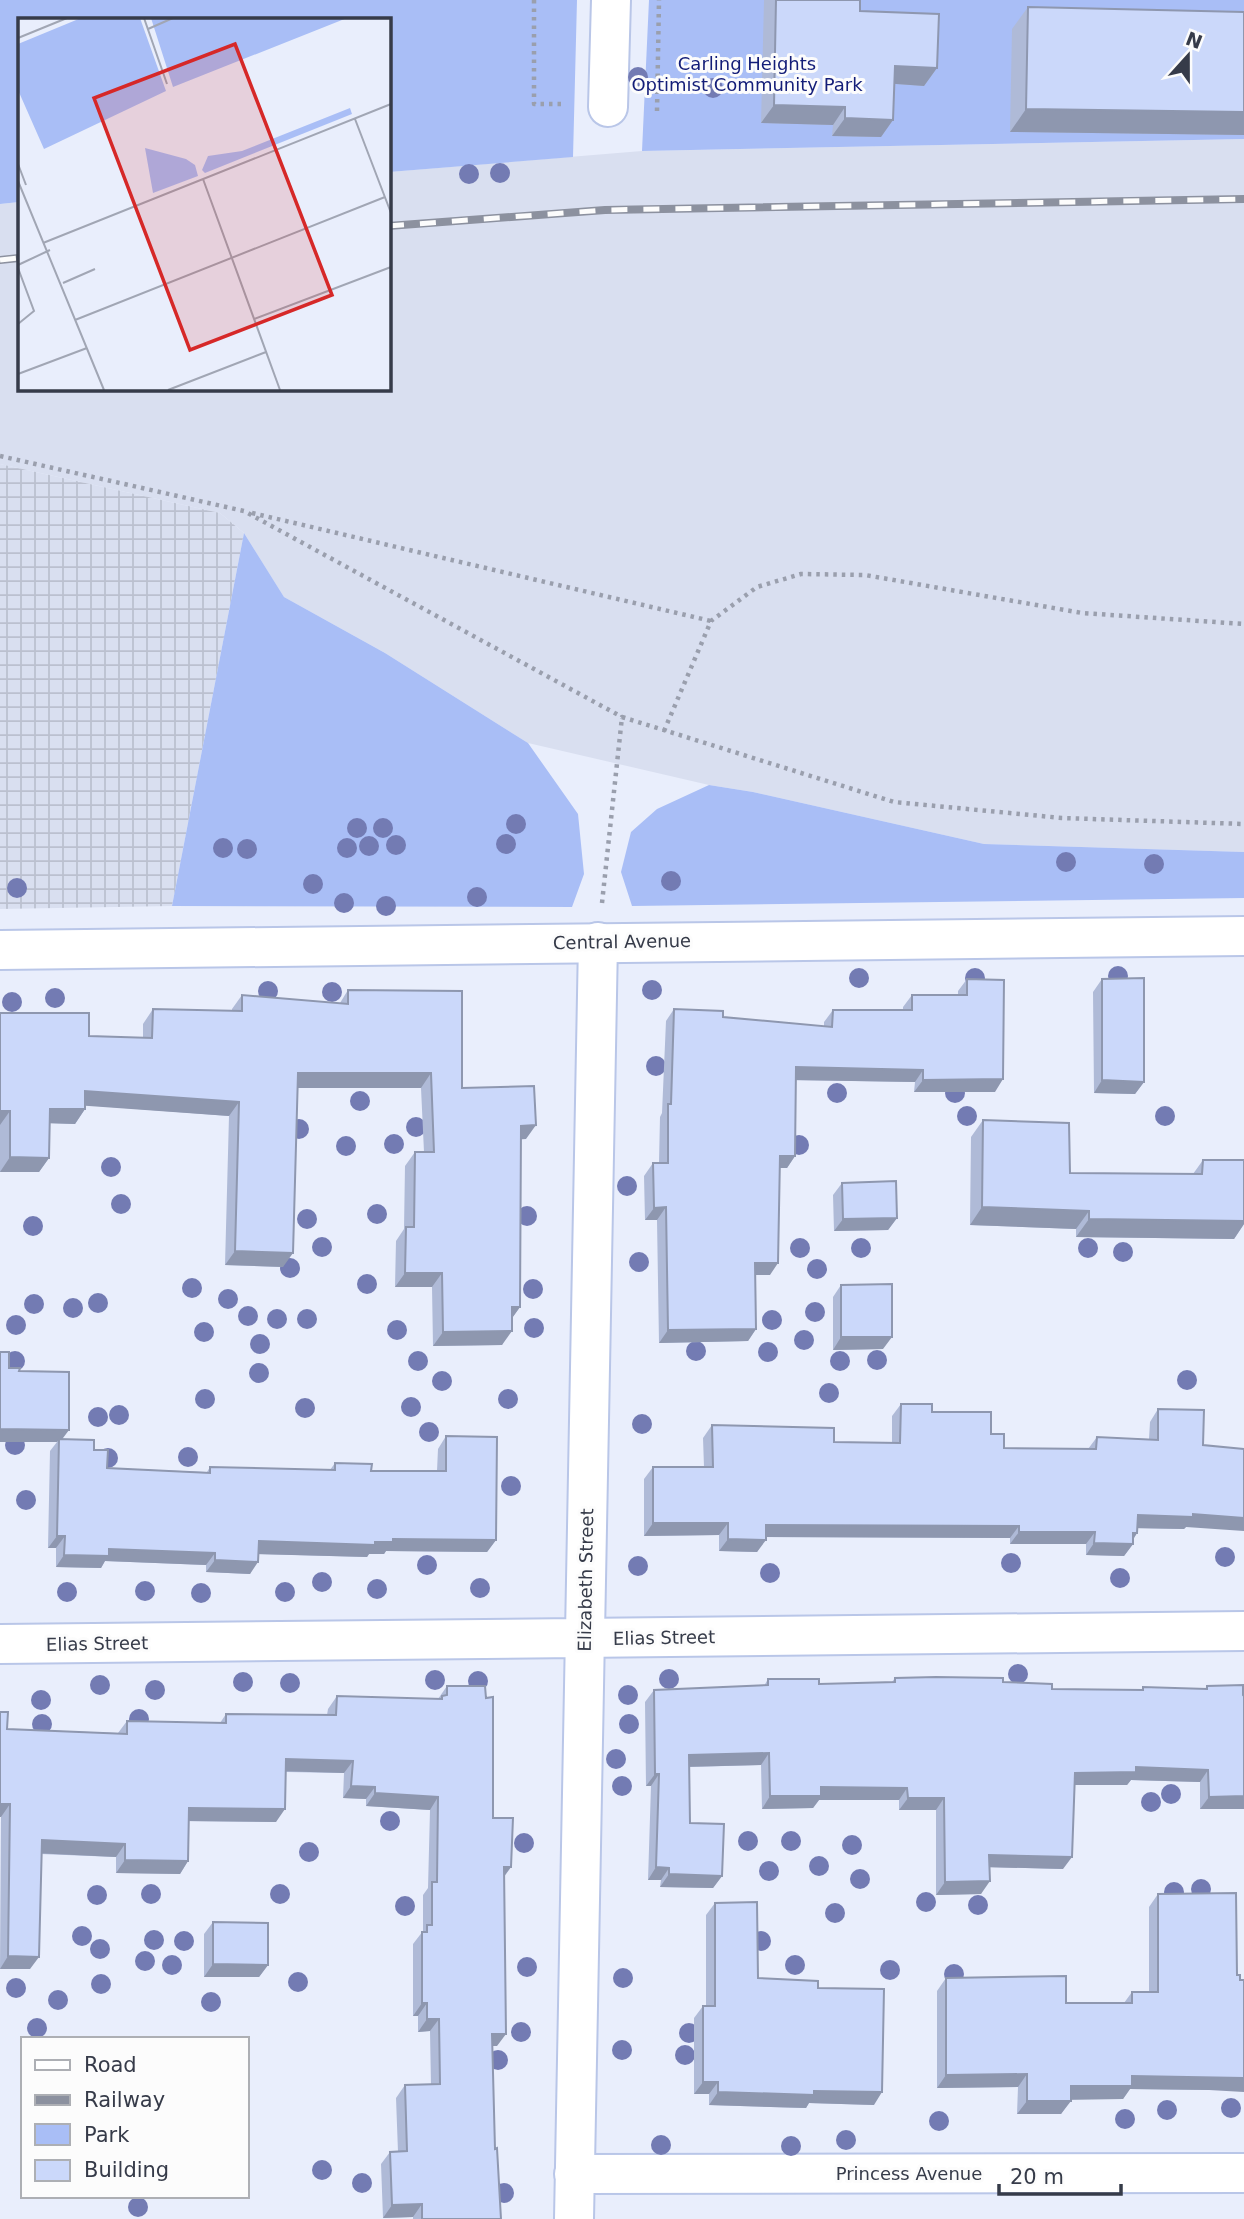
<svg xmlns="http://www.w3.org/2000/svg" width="1244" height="2219" font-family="'DejaVu Sans',sans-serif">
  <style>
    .built { fill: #d9dff0 }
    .industrial { fill: url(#industrial-grid) }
    .green { fill: #a9bef6 }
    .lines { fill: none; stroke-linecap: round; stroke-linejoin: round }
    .minor-casing { stroke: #b9c6e8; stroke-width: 42 }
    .tertiary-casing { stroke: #b9c6e8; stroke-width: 42 }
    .path { stroke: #9a9fad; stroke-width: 4.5; stroke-dasharray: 3.5 5; stroke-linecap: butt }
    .minor { stroke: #fff; stroke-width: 38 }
    .tertiary { stroke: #fff; stroke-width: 38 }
    .rail-casing { stroke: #8c919f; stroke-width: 8 }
    .rail { stroke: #fcfcfc; stroke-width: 5; stroke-dasharray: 16; stroke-linecap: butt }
    .tree { fill: #737bb3 }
    .wall { fill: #afbad7 }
    .shaded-wall { fill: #8e97af }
    .building { fill: #cbd8fa; stroke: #8e97af; stroke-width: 2 }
    .labels { text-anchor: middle; stroke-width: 6; stroke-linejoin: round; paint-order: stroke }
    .park-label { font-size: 18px; fill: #131d78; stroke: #fcfcfc }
    .street-label { font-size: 18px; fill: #363b49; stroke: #fcfcfc }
    .inset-road { fill: none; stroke: #a1a6b4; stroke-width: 2 }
    .view { fill: #d62828; fill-opacity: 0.15; stroke: #d62828; stroke-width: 3.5 }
    .inset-edge { fill: none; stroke: #363b49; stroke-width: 3.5 }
  </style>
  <defs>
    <pattern id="industrial-grid" width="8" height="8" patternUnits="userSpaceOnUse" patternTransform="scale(1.75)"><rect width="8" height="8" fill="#d9dff0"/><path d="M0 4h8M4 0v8" fill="none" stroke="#bbc0cf"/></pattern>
  </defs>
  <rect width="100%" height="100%" fill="#e9eefc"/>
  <path class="built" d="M1244 139V852L984 844 753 792 709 785 528 743 385 653 284 597 244 533 220 513 0 464V204L19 202V388H388L389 172 642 151Z"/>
  <path class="industrial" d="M0 464 220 513 244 533 172 906 0 909Z"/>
  <path class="green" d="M0 0H577L573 157 389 172 388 19H19V202L0 204Z
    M649 0H1244V139L642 151Z
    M244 533 284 597 385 653 528 743 578 814 584 874 572 907 172 906Z
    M709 785 753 792 984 844 1244 852V898L632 906 621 872 631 832 657 809Z"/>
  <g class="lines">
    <defs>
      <path id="minor" d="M608 107 611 0
        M0 1644 1244 1631
        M574 2174 1244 2173
        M574 2219 598 942"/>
      <path id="tertiary" d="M0 950 1244 936"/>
    </defs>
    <use href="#minor" class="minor-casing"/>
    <use href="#tertiary" class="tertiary-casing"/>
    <path class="path" d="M534 0V104H562
      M657 111 659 0
      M0 456 244 511 622 717
      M252 513 711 621
      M664 731 711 621 757 587 801 574 865 575 1082 613 1244 624
      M602 903 622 717 894 802 1062 818 1244 824"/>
    <use href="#minor" class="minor"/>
    <use href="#tertiary" class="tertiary"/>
    <defs>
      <path id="rail" d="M388 226 605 210 1244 199
        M0 260 19 258"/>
    </defs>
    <use href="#rail" class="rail-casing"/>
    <use href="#rail" class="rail"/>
  </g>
  <g class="tree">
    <circle cx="638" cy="77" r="10"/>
    <circle cx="713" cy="88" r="10"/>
    <circle cx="500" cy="173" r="10"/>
    <circle cx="469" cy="174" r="10"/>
    <circle cx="516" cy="824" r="10"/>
    <circle cx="357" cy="828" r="10"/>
    <circle cx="383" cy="828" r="10"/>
    <circle cx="506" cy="844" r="10"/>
    <circle cx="396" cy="845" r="10"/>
    <circle cx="369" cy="846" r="10"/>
    <circle cx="223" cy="848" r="10"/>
    <circle cx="347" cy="848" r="10"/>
    <circle cx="247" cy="849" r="10"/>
    <circle cx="1066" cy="862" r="10"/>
    <circle cx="1154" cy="864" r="10"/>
    <circle cx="671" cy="881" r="10"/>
    <circle cx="313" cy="884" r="10"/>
    <circle cx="17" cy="888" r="10"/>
    <circle cx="477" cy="897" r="10"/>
    <circle cx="344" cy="903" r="10"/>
    <circle cx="386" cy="906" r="10"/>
    <circle cx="1118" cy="976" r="10"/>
    <circle cx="859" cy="978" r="10"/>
    <circle cx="975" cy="978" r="10"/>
    <circle cx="652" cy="990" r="10"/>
    <circle cx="268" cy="991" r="10"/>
    <circle cx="332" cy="992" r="10"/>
    <circle cx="55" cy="998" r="10"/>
    <circle cx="12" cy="1002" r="10"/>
    <circle cx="656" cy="1066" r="10"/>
    <circle cx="837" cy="1093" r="10"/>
    <circle cx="955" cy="1093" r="10"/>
    <circle cx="360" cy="1101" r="10"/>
    <circle cx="967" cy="1116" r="10"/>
    <circle cx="1165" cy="1116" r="10"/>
    <circle cx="416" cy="1127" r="10"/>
    <circle cx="299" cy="1129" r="10"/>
    <circle cx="394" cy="1144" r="10"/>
    <circle cx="799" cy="1145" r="10"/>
    <circle cx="346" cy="1146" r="10"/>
    <circle cx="111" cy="1167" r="10"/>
    <circle cx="627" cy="1186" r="10"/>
    <circle cx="121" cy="1204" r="10"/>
    <circle cx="377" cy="1214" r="10"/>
    <circle cx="527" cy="1216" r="10"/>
    <circle cx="307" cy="1219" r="10"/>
    <circle cx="33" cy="1226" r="10"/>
    <circle cx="322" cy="1247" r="10"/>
    <circle cx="800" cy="1248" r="10"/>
    <circle cx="861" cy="1248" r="10"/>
    <circle cx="1088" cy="1248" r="10"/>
    <circle cx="1123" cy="1252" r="10"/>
    <circle cx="639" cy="1262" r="10"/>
    <circle cx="290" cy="1268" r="10"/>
    <circle cx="817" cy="1269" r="10"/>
    <circle cx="367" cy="1284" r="10"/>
    <circle cx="192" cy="1288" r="10"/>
    <circle cx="533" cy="1289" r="10"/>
    <circle cx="228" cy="1299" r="10"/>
    <circle cx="98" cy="1303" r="10"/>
    <circle cx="34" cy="1304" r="10"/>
    <circle cx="73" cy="1308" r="10"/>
    <circle cx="815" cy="1312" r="10"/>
    <circle cx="248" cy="1316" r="10"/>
    <circle cx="277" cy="1319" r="10"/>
    <circle cx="307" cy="1319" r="10"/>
    <circle cx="772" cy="1320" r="10"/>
    <circle cx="16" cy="1325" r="10"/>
    <circle cx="534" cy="1328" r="10"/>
    <circle cx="397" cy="1330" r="10"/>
    <circle cx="204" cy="1332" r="10"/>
    <circle cx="804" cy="1340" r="10"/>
    <circle cx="260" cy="1344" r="10"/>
    <circle cx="696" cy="1351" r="10"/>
    <circle cx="768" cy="1352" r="10"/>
    <circle cx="877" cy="1360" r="10"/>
    <circle cx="15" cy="1361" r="10"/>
    <circle cx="418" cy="1361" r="10"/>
    <circle cx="840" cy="1361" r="10"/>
    <circle cx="259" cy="1373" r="10"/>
    <circle cx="1187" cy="1380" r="10"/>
    <circle cx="442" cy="1381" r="10"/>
    <circle cx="829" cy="1393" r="10"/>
    <circle cx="205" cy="1399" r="10"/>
    <circle cx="508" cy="1399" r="10"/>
    <circle cx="411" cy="1407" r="10"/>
    <circle cx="305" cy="1408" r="10"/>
    <circle cx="119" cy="1415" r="10"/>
    <circle cx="98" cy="1417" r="10"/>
    <circle cx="642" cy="1424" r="10"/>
    <circle cx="429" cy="1432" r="10"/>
    <circle cx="15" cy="1445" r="10"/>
    <circle cx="188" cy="1457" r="10"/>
    <circle cx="108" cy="1458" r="10"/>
    <circle cx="511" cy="1486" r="10"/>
    <circle cx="26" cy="1500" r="10"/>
    <circle cx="1225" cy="1557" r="10"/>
    <circle cx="1011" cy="1563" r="10"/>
    <circle cx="427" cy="1565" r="10"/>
    <circle cx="638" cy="1566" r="10"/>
    <circle cx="770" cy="1573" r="10"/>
    <circle cx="1120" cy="1578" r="10"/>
    <circle cx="322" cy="1582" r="10"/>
    <circle cx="480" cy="1588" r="10"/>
    <circle cx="377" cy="1589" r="10"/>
    <circle cx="145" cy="1591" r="10"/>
    <circle cx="67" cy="1592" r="10"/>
    <circle cx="285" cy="1592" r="10"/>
    <circle cx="201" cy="1593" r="10"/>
    <circle cx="1018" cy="1674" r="10"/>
    <circle cx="669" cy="1679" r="10"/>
    <circle cx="435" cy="1680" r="10"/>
    <circle cx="478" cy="1681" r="10"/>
    <circle cx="243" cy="1682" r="10"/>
    <circle cx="290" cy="1683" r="10"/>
    <circle cx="100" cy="1685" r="10"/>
    <circle cx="155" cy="1690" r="10"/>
    <circle cx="628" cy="1695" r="10"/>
    <circle cx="41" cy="1700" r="10"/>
    <circle cx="139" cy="1719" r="10"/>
    <circle cx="42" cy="1724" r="10"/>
    <circle cx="629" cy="1724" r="10"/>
    <circle cx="616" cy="1759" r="10"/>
    <circle cx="622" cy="1786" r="10"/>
    <circle cx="1171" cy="1794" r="10"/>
    <circle cx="1151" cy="1802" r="10"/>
    <circle cx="390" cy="1821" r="10"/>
    <circle cx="748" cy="1841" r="10"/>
    <circle cx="791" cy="1841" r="10"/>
    <circle cx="524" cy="1843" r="10"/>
    <circle cx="852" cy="1845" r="10"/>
    <circle cx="309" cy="1852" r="10"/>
    <circle cx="819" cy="1866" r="10"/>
    <circle cx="769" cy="1871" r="10"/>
    <circle cx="860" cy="1879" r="10"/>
    <circle cx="1201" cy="1889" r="10"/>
    <circle cx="1174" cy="1892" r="10"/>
    <circle cx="151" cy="1894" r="10"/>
    <circle cx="280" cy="1894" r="10"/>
    <circle cx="97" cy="1895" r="10"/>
    <circle cx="926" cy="1902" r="10"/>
    <circle cx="978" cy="1905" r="10"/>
    <circle cx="405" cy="1906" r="10"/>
    <circle cx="835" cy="1913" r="10"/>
    <circle cx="82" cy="1936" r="10"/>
    <circle cx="154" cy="1940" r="10"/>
    <circle cx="184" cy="1941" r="10"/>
    <circle cx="761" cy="1941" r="10"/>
    <circle cx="100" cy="1949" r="10"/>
    <circle cx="145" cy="1961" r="10"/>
    <circle cx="172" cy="1965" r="10"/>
    <circle cx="795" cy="1965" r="10"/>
    <circle cx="527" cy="1967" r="10"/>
    <circle cx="890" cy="1970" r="10"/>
    <circle cx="954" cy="1974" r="10"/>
    <circle cx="623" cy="1978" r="10"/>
    <circle cx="298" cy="1982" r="10"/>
    <circle cx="101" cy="1984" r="10"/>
    <circle cx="16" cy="1988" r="10"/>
    <circle cx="58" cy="2000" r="10"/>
    <circle cx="211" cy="2002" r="10"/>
    <circle cx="37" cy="2028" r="10"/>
    <circle cx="521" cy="2032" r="10"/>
    <circle cx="689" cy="2033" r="10"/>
    <circle cx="622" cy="2050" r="10"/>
    <circle cx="685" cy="2055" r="10"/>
    <circle cx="498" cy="2060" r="10"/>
    <circle cx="1231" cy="2108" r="10"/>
    <circle cx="1167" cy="2110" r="10"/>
    <circle cx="1125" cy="2119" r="10"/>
    <circle cx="939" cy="2121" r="10"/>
    <circle cx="846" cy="2140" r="10"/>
    <circle cx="661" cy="2145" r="10"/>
    <circle cx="791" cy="2146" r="10"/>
    <circle cx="322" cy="2170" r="10"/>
    <circle cx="362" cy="2183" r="10"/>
    <circle cx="504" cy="2193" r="10"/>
    <circle cx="138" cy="2207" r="10"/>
  </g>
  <path class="wall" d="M764 0H860V11L937 68 924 86 895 84 893 120 881 137 832 136 833 125 761 123Z
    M1028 7 1244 12V135L1010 132 1012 29Z
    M967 979 995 1092H914L915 1082 796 1080 795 1156 787 1168H780L770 1275H755L756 1329 748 1341 659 1343 657 1220H645L644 1176 653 1163H659L660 1117 662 1113 666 1021 674 1009 723 1017 824 1026V1022L833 1010H903V1007L912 995H958V991Z
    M1102 979 1144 1082 1135 1094 1094 1093 1093 992Z
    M348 990 462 1088 526 1139H521L520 1307 512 1318 502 1345 433 1346 432 1287H395L396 1241 404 1229 405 1166 415 1152H424L421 1088H298L283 1267 225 1265 229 1116 85 1105V1109L75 1124 50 1123 49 1158 39 1172H0V1013L89 1036 143 1038V1024L153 1009 232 1011V1009L242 995 340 1003Z
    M983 1120 1070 1173 1193 1174 1203 1160H1244V1224L1234 1239 1076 1237V1229L970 1225 971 1137Z
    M842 1183 897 1218 888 1230 834 1231 833 1195Z
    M841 1285 883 1349 833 1350V1297Z
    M9 1368 19 1371 62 1439 94 1450 107 1468 207 1472 210 1467 330 1470 335 1463 371 1471H437L438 1449 446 1436 496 1540 487 1552 386 1551 384 1554H369L367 1557 259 1554 250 1574 206 1572V1565L105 1561 101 1568 56 1567V1548H48L50 1451 57 1442H0Z
    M901 1404 932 1412 991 1434 1004 1448 1088 1449 1097 1437 1149 1439 1150 1422 1158 1409 1186 1527 1184 1529 1137 1528V1533L1133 1540V1544L1124 1556 1086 1555V1544H1010V1538L766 1537 757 1552 719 1551V1535L644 1536V1479L653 1467H704L703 1438 712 1425 834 1442 892 1443V1416Z
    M895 1678 1003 1682 1052 1689 1141 1690 1143 1687 1205 1689 1207 1686 1244 1809H1200V1782L1131 1780 1127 1785H1074L1063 1869 989 1867 981 1894 936 1895V1810H899V1800H819L813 1808 762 1809 761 1765 689 1767 690 1823 722 1876 713 1888 660 1887 661 1880H648L651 1786H646L645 1702 654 1690 764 1686 768 1679 819 1684 892 1682Z
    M447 1686 493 1818 511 1867 504 1877 497 2046H492L495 2149 501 2219H413V2217L383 2218 381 2164 390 2152H398L396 2098 405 2085H431L430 2031 418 2032V2016H413V1944L423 1931V1895L428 1888 430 1810 366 1806V1799L343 1798 344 1773 286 1772 276 1822 189 1821 188 1861 180 1874 116 1873V1857L41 1854 30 1969H0L1 1817 7 1729 118 1733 127 1721 220 1723 226 1714 327 1715 328 1709 337 1696 438 1699Z
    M1158 1894 1209 2090 1130 2089 1123 2099H1071L1061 2114H1017L1018 2087 937 2088V1991L946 1978 1066 2003H1124L1132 1992H1149V1907Z
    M715 1903 758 1978 818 1988 874 2105 809 2103 806 2108 709 2105V2094H694V2018L703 2006H706V1915Z
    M213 1922 268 1965 259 1977H204V1934Z"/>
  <path class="shaded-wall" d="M895 66 937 68 924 86 883 83Z
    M774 105 845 107 833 125 761 123Z
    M1026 109 1244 112V135L1010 132Z
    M845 118 893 120 881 137 832 136Z
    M796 1067 923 1070 915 1082 788 1080Z
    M298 1073H431L421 1088H288Z
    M1003 1079 995 1092H914L923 1080Z
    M1102 1080 1144 1082 1135 1094 1094 1093Z
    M85 1091 239 1102 229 1116 75 1105Z
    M50 1109H85L75 1124 40 1123Z
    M0 1111H10L0 1125Z
    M536 1125 526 1139 511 1140 521 1126Z
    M780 1156H795L787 1168H771Z
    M10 1157 49 1158 39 1172H0Z
    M666 1207 657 1220H645L654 1208Z
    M982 1207 1089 1211 1076 1229 970 1225Z
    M897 1218 888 1230 834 1231 843 1219Z
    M1089 1219 1244 1221V1224L1234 1239 1076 1237Z
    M235 1251 293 1253 283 1267 225 1265Z
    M755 1263H778L770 1275H746Z
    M405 1273H442L432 1287H395Z
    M512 1307H520L510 1321Z
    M756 1329 748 1341 659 1343 668 1330Z
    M512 1331 502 1345 433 1346 443 1332Z
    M841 1337H892L883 1349 833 1350Z
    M0 1429 69 1430 60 1442 59 1439 57 1442H0Z
    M1193 1514 1244 1518V1531L1186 1527 1184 1529 1129 1528 1138 1515Z
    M653 1523H728L719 1535 644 1536Z
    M766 1525 1019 1526 1010 1538 757 1537Z
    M1019 1532H1095L1086 1544H1010Z
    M1133 1533H1137L1130 1544H1133L1124 1556 1086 1555 1094 1543Z
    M57 1536H65L56 1548H48Z
    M393 1539 496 1540 487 1552 386 1551 384 1554H369L367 1557 250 1554 259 1541 375 1542Z
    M728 1539 766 1540 757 1552 719 1551Z
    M109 1549 215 1553 206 1565 105 1561 101 1568 56 1567 64 1555Z
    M215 1560 258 1562 250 1574 206 1572Z
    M769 1753 761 1765 681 1767 689 1755Z
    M286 1759 353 1761 344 1773 277 1771Z
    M1136 1767 1208 1770 1200 1782 1131 1780 1127 1785H1066L1075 1773Z
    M655 1774H659L651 1786H646Z
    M351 1786 375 1787 366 1799 343 1798Z
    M821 1787 907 1788 899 1800H819L813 1808 762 1809 770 1796Z
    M375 1793 438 1797 430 1810 366 1806Z
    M1244 1796V1809H1200L1209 1797Z
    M908 1798H944L936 1810H899Z
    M0 1804H10L1 1817H0Z
    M189 1808 285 1809 276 1822 181 1821Z
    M42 1840 125 1844 116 1857 33 1853Z
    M989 1855 1072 1857 1063 1869 980 1867Z
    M125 1860 188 1861 180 1874 116 1873Z
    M504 1867H511L502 1879Z
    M656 1867 669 1868 661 1880H648Z
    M669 1874 722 1876 713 1888 660 1887Z
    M990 1881 981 1894 936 1895 945 1882Z
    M8 1956 39 1957 30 1969H0Z
    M213 1964 268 1965 259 1977H204Z
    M422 2003H427L418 2016H413Z
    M427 2019H439L430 2031 418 2032Z
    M492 2034H506L497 2046H483Z
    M1027 2074 1018 2087 937 2088 946 2075Z
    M1132 2076 1244 2078V2092L1209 2090 1130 2089 1123 2099 1061 2100 1071 2086Z
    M703 2082H718L709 2094H694Z
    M814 2091 882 2092 874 2105 809 2103 806 2108 709 2105 718 2092Z
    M1027 2101H1071L1061 2114H1017Z
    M422 2204 413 2217 383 2218 392 2205Z"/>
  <path class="building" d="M776 0H860V11L939 14 937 68 895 66 893 120 845 118V107L774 105Z
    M1028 7 1244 12V112L1026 109Z
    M1144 978V1082L1102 1080V979Z
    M967 979 1004 980 1003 1079 923 1080V1070L796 1067 795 1156H780L778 1263H755L756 1329 668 1330 666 1207 654 1208 653 1163H668V1104H671L674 1009 723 1011V1017L832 1027 833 1010H912V995H967Z
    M348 990 462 991V1088L534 1086 536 1125 521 1126 520 1307H512V1331L443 1332 442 1273H405L406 1227H414L415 1152H434L431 1073H298L293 1253 235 1251 239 1102 85 1091V1109H50L49 1158 10 1157V1111H0V1013H89V1036L152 1038 153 1009 242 1011V995L348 1004Z
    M983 1120 1069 1123 1070 1173 1202 1174 1203 1160H1244V1221L1089 1219V1211L982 1207Z
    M896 1181 897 1218 843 1219 842 1183Z
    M892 1284V1337H841V1285Z
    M0 1352H9V1368H20L19 1371 69 1372V1430L0 1429Z
    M901 1404H932V1412H991V1434H1004V1448L1096 1449 1097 1437 1158 1440V1409L1204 1410 1203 1445 1244 1449V1518L1193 1514V1517L1138 1515 1137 1533H1133V1544L1094 1543 1095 1532H1019V1526L766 1525V1540L728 1539V1523H653V1467H713L712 1425 834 1428V1442L900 1443Z
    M446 1436 497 1437 496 1540 393 1539V1542H375V1545L259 1541 258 1562 215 1560V1553L109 1549V1556L64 1555 65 1536H57L59 1439 94 1440V1450H108L107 1468 210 1473V1467L335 1470V1463L372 1464 371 1471H446Z
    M936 1677 1003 1678V1682L1052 1684V1689L1143 1690V1687L1207 1689V1686L1243 1685V1695L1244 1696V1796L1209 1797 1208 1770 1136 1767V1772L1075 1773 1072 1857 989 1855 990 1881 945 1882 944 1798H908L907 1788 821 1787V1796H770L769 1753 689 1755 690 1823 724 1824 722 1876 669 1874V1868L656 1867 659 1774H655L654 1690 768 1685V1679H819V1684L895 1682V1678Z
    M447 1686H485L486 1698 493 1697V1818H513L511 1867H504L506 2034H492L495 2149 497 2148 501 2219H422V2204L392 2205 390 2152 407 2151 405 2085 440 2084 439 2019H427V2003H422V1932H427V1925H432V1882H437L438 1797 375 1793V1787L351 1786 353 1761 286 1759 285 1809 189 1808 188 1861 125 1860V1844L42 1840 39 1957 8 1956 10 1804H0V1712H8L7 1729 127 1734V1721L226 1723V1714L336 1715 337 1696 442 1699V1696L447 1695Z
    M1236 1893 1237 1975H1240V1980H1244V2078L1132 2076V2086H1071V2101H1027V2074L946 2075V1978L1066 1976V2003H1132V1992H1158V1894Z
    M757 1902 758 1978 818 1981V1988L884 1989 882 2092 814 2091V2095L718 2092V2082H703V2006H715V1903Z
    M213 1922 268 1923V1965L213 1964Z"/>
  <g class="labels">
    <g class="park-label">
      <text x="747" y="70">Carling Heights<tspan x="747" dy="21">Optimist Community Park</tspan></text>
    </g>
    <g class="street-label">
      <text transform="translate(622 942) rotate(-1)" y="6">Central Avenue</text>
      <text transform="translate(586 1580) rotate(-89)" y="6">Elizabeth Street</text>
      <text transform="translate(664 1638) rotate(-1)" y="6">Elias Street</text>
      <text transform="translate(97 1644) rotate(-1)" y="6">Elias Street</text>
      <text x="909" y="2180">Princess Avenue</text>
    </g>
  </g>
  <g transform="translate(18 18)">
    <rect width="373" height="373" fill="#e9eefc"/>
    <path d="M63 0H122L148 73 26 131 0 72V26ZM133 0H329L155 69ZM332 90 334 96 187 155 184 152 190 138 224 133ZM127 130 168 141 177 147 180 158 135 175Z" fill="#a9bef6"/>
    <path class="inset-road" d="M126 0 149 66M130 11 155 0M0 20 49 0M337 101 373 195M0 146 8 167M185 161 262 372M0 163 86 372M25 225 373 86M0 247 32 232M0 250 16 293 0 306M45 265 77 251M236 301 373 249M57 302 367 179M0 356 69 330M150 372 248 334"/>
    <path class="view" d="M217 26 314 277 172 332 76 80Z"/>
    <rect width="373" height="373" class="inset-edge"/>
  </g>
  <rect x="21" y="2037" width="228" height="161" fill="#fcfcfc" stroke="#adafb4" stroke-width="2"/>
  <rect x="35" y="2060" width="35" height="10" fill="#ffffff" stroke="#adafb4" stroke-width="2"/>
  <text x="84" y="2072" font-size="21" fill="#363b49">Road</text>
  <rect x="35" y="2095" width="35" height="10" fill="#8c919f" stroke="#adafb4" stroke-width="2"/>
  <text x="84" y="2107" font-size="21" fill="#363b49">Railway</text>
  <rect x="35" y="2124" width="35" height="21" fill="#a9bef6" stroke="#adafb4" stroke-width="2"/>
  <text x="84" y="2142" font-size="21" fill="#363b49">Park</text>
  <rect x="35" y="2160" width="35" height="21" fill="#cbd8fa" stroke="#adafb4" stroke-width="2"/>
  <text x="84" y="2177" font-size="21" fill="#363b49">Building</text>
  <g transform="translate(1188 56) rotate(21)" stroke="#fcfcfc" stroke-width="5" paint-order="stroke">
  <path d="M0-5L12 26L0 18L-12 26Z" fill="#363b49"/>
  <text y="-10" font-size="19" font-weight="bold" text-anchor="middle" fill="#363b49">N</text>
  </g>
  <path d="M999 2184v10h122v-10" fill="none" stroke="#363b49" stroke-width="3.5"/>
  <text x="1010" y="2184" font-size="21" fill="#363b49" stroke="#fcfcfc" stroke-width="5" paint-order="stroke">20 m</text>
</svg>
